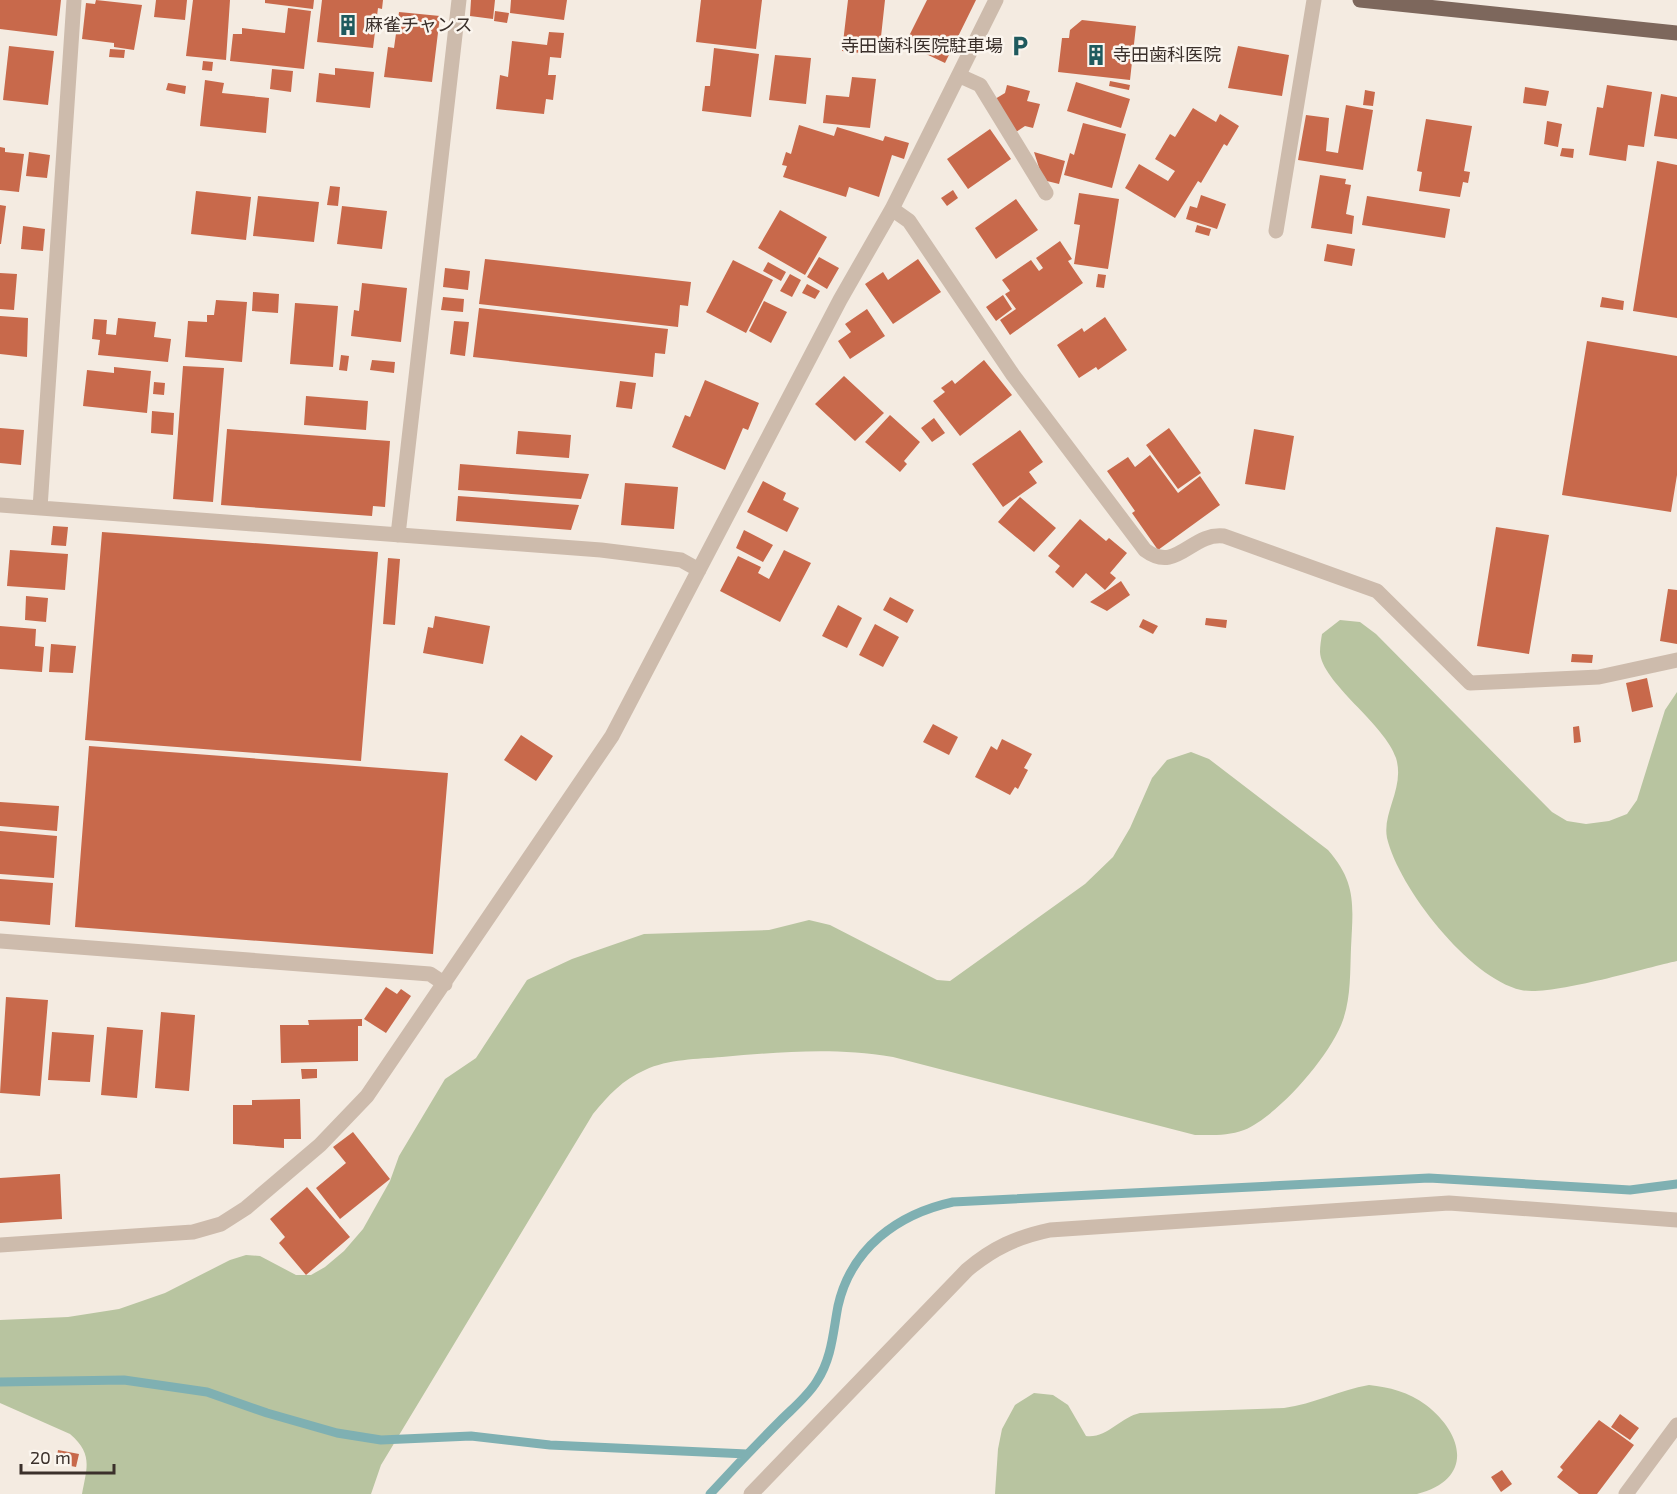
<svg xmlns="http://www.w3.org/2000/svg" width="1677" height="1494" font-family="'Exo 2','Noto Sans JP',sans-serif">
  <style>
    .green { fill: #b8c4a0 }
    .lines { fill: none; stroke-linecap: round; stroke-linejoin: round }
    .stream { stroke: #7fb0b2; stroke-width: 9 }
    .building { fill: #c8694b }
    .street { stroke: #cdbbac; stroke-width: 15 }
    .primary { stroke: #7d675c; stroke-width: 15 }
    .labels { text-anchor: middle; stroke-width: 5; stroke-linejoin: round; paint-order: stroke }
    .poi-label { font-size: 18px; fill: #3b302b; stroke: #fbf5ee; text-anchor: start }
  </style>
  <rect width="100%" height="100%" fill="#f4ebe1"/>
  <path class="green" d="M1340 620 1360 622 1376 634 1552 812 1567 821 1586 824 1609 821 1627 814 1637 800 1665 710 1677 692V961C1645 968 1548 997 1521 990 1469 978 1399 888 1387 838 1382 812 1405 788 1396 758 1386 725 1321 682 1320 652 1320 646 1321 640 1322 634Z
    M1191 752 1209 759 1328 850C1357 883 1353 906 1351 948 1350 972 1351 997 1343 1020 1331 1055 1278 1116 1244 1130 1228 1136 1212 1135 1195 1135L893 1057C832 1047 783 1052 722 1057 698 1059 668 1059 645 1070 622 1080 609 1095 593 1114L381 1465 371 1494H82C87 1467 93 1454 70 1434L0 1403V1320L68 1317 119 1309 165 1293 230 1260 246 1255 260 1256 296 1275H311L325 1267 344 1251 363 1229 390 1181 399 1156 445 1079 476 1058 527 980 572 959 644 934 769 930 809 920 830 925 937 980 950 981 1085 884 1113 857 1130 828 1152 778 1167 760Z
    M1369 1385C1389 1387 1409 1392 1426 1405 1465 1435 1473 1480 1417 1494H995L998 1449 1002 1429 1015 1405 1034 1393 1053 1395 1068 1405 1086 1436C1106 1439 1121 1417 1140 1413L1284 1408C1314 1404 1339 1390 1369 1385Z"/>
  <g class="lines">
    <path class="stream" d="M0 1382 124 1380 207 1392 267 1413 337 1433 381 1440 471 1436 550 1445 747 1454
      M710 1494C733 1469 756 1445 780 1421 793 1408 808 1396 817 1381 832 1358 833 1332 838 1306 851 1248 898 1214 953 1202L1429 1178 1630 1190 1677 1184"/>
  </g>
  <path class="building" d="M0 0H61L57 36 0 29Z
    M96 0 142 5 134 50 114 47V43L82 39 86 3 95 4Z
    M156 0H187L185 20 154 17Z
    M193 0H230L226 60 186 56Z
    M265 0H314L313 9 265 3Z
    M322 0H383L382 9 378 8 373 48 317 42Z
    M471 0H495L493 19 470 16Z
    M511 0H567L564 20 510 13Z
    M701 0H762L756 49 696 42Z
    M848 0H885L879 55 842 51Z
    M927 0H976L945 63 905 44Z
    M288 8 311 11 304 69 230 61 233 34H242V28L285 33Z
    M495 11 509 13 507 23 494 21Z
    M399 12 440 16 432 82 384 77 388 47 394 48Z
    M1082 20 1136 26 1130 80 1058 72 1062 38H1069L1070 30Z
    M549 32 564 33 561 58 550 57 548 75H556L553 100 546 99 544 114 496 109 500 75 508 77 512 41 547 45Z
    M9 46 54 51 48 105 3 100Z
    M1238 46 1289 55 1282 96 1228 88Z
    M714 48 759 54 751 117 702 111 705 86H710Z
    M110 49 125 50 124 58 109 57Z
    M775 55 811 58 806 104 769 100Z
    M203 61 213 62 212 71 202 70Z
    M335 68 374 72 370 108 316 102 319 73 335 75Z
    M272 69 293 71 291 92 270 89Z
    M852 77 876 79 870 128 823 123 826 95 849 97Z
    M205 80 224 83 222 93 269 98 266 133 200 126Z
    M1110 81 1130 85 1129 90 1109 86Z
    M1076 82 1130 99 1121 128 1067 111Z
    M168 83 186 86 185 94 166 90Z
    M1007 85 1030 91 1027 101 1040 104 1033 128 1025 126 1016 132 995 99 1005 93Z
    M1607 85 1652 92 1644 147 1628 145 1626 161 1589 155 1597 107 1603 108Z
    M1525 87 1549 91 1546 106 1523 103Z
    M1365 90 1375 92 1373 106 1363 105Z
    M1661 94 1677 97V139L1654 136Z
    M1346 105 1373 110 1363 170 1298 160 1306 115 1329 118 1326 151 1338 153Z
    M1193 108 1216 122 1220 114 1239 126 1227 146 1224 144 1201 183 1198 181 1175 218 1125 188 1139 164 1168 181 1175 171 1155 159 1170 134 1175 137Z
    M1426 119 1472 126 1464 171 1470 172 1468 183 1463 182 1460 197 1419 191 1422 172 1417 171Z
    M1547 121 1562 124 1558 147 1544 144Z
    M1083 123 1126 134 1112 188 1064 175 1070 153 1074 155Z
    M799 125 834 136 837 127 883 141 885 136 909 143 904 159 892 155 879 197 849 187 846 197 783 177 787 166 782 165 786 152 791 154Z
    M990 129 1011 159 968 189 947 159Z
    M0 147 5 148V152L24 154 19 192 0 190Z
    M1562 148 1574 149 1573 158 1560 156Z
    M29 152 50 155 47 178 26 176Z
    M1034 152 1065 161 1059 184 1043 180Z
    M1657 161 1677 165V318L1633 311Z
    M1320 175 1346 179 1345 184 1351 185 1346 214 1354 216 1352 234 1311 228Z
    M330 186 340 187 338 206 327 205Z
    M953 190 958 198 947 206 941 198Z
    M196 191 251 197 246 240 191 234Z
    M1079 193 1119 199 1108 269 1074 264 1080 225 1074 224Z
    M1201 195 1226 204 1217 229 1186 219 1190 206 1197 208Z
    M258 196 319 202 314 242 253 236Z
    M1367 196 1450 209 1445 238 1362 225Z
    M1016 199 1038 230 996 259 975 228Z
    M0 205 6 206 1 244H0Z
    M342 206 387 211 382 249 337 244Z
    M780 210 827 237 805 275 758 248Z
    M1197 225 1211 229 1209 236 1195 232Z
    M23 226 45 229 43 251 21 249Z
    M1060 241 1072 259 1068 261 1083 283 1010 335 1000 320 1016 309 1005 294 1010 291 1002 280 1031 260 1039 271 1043 268 1036 258Z
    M1327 244 1355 249 1352 266 1324 261Z
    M819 257 839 268 827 289 807 277Z
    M485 259 691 282 688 306 680 305 678 327 479 304Z
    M918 259 941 292 893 324 865 284 883 272 888 280Z
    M733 260 773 280 746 333 706 312Z
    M768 262 786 272 781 281 763 271Z
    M445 268 470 271 468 290 443 287Z
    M0 273 17 274 14 310 0 309Z
    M790 274 801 280 792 297 780 291Z
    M1098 274 1106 275 1104 288 1096 287Z
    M362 283 407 288 401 342 351 336 354 310 359 311Z
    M807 284 820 291 815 299 802 293Z
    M253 292 279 294 278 313 252 311Z
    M1003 295 1012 309 996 321 986 307Z
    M443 297 464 299 463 312 441 310Z
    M1602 297 1624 301 1623 310 1600 307Z
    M216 300 247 302 242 362 185 357 188 321 207 322V315H214Z
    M764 301 787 312 771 343 749 331Z
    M295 303 338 306 333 367 290 364Z
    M479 308 668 329 665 354 655 353 653 377 473 357Z
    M867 309 885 336 850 359 838 341 851 332 845 324Z
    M0 316 28 318 27 357 0 354Z
    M1105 317 1127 350 1098 370 1096 367 1079 378 1057 345 1082 328 1084 332Z
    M118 318 156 322 154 337 171 339 168 362 98 355 100 340 92 339 94 319 107 320 106 334 116 335Z
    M454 321 469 322 465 356 450 354Z
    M1587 341 1677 356V475L1671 512 1562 495Z
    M341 355 349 356 347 371 339 370Z
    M372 360 395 362 394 373 370 370Z
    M984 360 1012 395 960 436 933 401 945 392 941 388 952 380 955 384Z
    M183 366 224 368 213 502 173 499Z
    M114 367 151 371 147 413 83 406 87 370 114 373Z
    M844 376 884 413 855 441 815 404Z
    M705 380 759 403 748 430 743 428 725 470 672 447 685 415 690 417Z
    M620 381 636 383 632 409 616 407Z
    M154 382 165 383 164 395 153 394Z
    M306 396 368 401 366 430 304 425Z
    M152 411 174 413 173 435 151 433Z
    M890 415 920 442 904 461 907 464 900 472 865 442Z
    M934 418 945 433 932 442 921 428Z
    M0 428 24 430 21 465 0 463Z
    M1169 428 1201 473 1178 489 1146 445Z
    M227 429 390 441 385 507 373 506 372 516 221 505Z
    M1254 429 1294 436 1285 490 1245 484Z
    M1020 430 1043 462 1029 472 1037 483 1003 507 972 464Z
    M518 431 571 435 569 458 516 454Z
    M1150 455 1178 493 1200 476 1220 505 1158 550 1132 513 1135 511 1107 471 1128 457 1135 467Z
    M460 464 589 474 581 499 458 490Z
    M763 481 786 493 783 500 799 508 787 532 747 512Z
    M625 483 678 487 674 529 621 525Z
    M458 496 579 505 571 530 456 521Z
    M1020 497 1056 528 1034 552 998 522Z
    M1080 519 1106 541 1109 538 1127 553 1110 573 1116 578 1105 590 1086 573 1073 588 1055 572 1060 566 1048 556Z
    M53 526 68 527 66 546 51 545Z
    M1496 527 1549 535 1529 654 1477 646Z
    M744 530 773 545 763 562 736 548Z
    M102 532 378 552 361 761 85 740Z
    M10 550 68 554 65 590 7 586Z
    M784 550 811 563 780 622 720 591 738 556 761 567 758 573 769 579Z
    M388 558 400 559 395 625 383 624Z
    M1121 581 1130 595 1107 611 1090 602Z
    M1668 589 1677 590V644L1660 641Z
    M26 596 48 598 46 622 25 620Z
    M890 597 914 610 907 623 883 610Z
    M838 605 862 618 847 648 822 636Z
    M435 616 490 626 483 664 423 653 428 627 433 628Z
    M1206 618 1227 620 1226 628 1205 625Z
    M1143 619 1158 626 1153 634 1139 627Z
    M875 624 899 637 883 667 859 655Z
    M0 626 36 629 35 646 44 647 42 672 0 669Z
    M51 644 76 646 73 673 49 672Z
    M1572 654 1593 655 1592 663 1571 662Z
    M1647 678 1653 707 1632 712 1626 683Z
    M933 724 958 737 949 755 923 742Z
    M1579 726 1581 742 1574 743 1573 727Z
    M521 735 553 756 536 781 504 760Z
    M1002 739 1032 754 1024 768 1028 770 1018 789 1015 787 1010 795 975 777 991 746 997 750Z
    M89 746 448 773 433 954 75 927Z
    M0 802 59 806 57 831 0 826Z
    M0 831 57 836 54 878 0 874Z
    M0 879 53 883 50 925 0 921Z
    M386 987 397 994 401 989 411 996 386 1033 364 1019Z
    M6 997 48 1000 40 1096 0 1093Z
    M161 1012 195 1015 189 1091 155 1088Z
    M362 1019V1026H358V1061L281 1063 280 1025H309L308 1020Z
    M107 1027 143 1030 137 1098 101 1095Z
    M52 1032 94 1035 90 1082 48 1080Z
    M301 1069H317V1078L302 1079Z
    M300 1099 301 1139H284V1148L233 1144V1105H252V1100Z
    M353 1132 390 1179 340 1219 316 1188 346 1163 333 1147Z
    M60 1174 62 1219 0 1223V1178Z
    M307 1187 350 1237 306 1275 279 1243 285 1237 270 1219Z
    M1620 1414 1639 1428 1630 1440 1611 1427Z
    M1599 1420 1634 1445 1597 1494H1579L1557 1477 1563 1470 1560 1467Z
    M58 1450 79 1454 76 1467 56 1463Z
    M1502 1470 1512 1484 1501 1492 1491 1477Z"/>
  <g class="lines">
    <path class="street" d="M960 76 980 85 1046 193
      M892 209 909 221 1013 375 1145 550C1177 574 1191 532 1224 536L1377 591 1470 683 1599 677 1677 660
      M1276 231 1314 0
      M0 505 601 550 681 560 699 570
      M40 508 74 0
      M398 535 459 0
      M0 941 430 974 445 984
      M0 1245 193 1232 221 1224 246 1208 320 1145 367 1096 612 736 840 300 892 209 996 0
      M751 1494 967 1270C993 1248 1017 1237 1050 1230L1449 1203 1677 1220
      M1626 1494 1677 1425"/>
    <path class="primary" d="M1360 0 1677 33"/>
  </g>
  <defs>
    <symbol id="building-bare" viewBox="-9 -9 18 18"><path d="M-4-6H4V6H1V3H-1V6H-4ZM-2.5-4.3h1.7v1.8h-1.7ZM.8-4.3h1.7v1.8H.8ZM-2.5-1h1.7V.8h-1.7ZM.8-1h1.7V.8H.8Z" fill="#1f5a5e" stroke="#fbf5ee" stroke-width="2.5" paint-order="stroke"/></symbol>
    <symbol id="parking-bare" viewBox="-9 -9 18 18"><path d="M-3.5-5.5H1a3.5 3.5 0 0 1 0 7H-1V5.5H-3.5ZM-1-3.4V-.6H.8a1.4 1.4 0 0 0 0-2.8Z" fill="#1f5a5e" stroke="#fbf5ee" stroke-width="2.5" paint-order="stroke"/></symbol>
  </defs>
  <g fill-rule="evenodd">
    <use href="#building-bare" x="333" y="10" width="30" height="30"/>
    <use href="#parking-bare" x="1005" y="31" width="30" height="30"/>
    <use href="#building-bare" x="1081" y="40" width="30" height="30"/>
  </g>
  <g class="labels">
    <g class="poi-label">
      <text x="365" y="31">麻雀チャンス</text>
      <text x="1003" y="52" text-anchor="end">寺田歯科医院駐車場</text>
      <text x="1113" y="61">寺田歯科医院</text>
    </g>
  </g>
  <path d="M21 1464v9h93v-9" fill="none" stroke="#3b302b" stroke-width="3"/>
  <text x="30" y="1464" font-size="18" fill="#3b302b" stroke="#fbf5ee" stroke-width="4.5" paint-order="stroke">20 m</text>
</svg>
